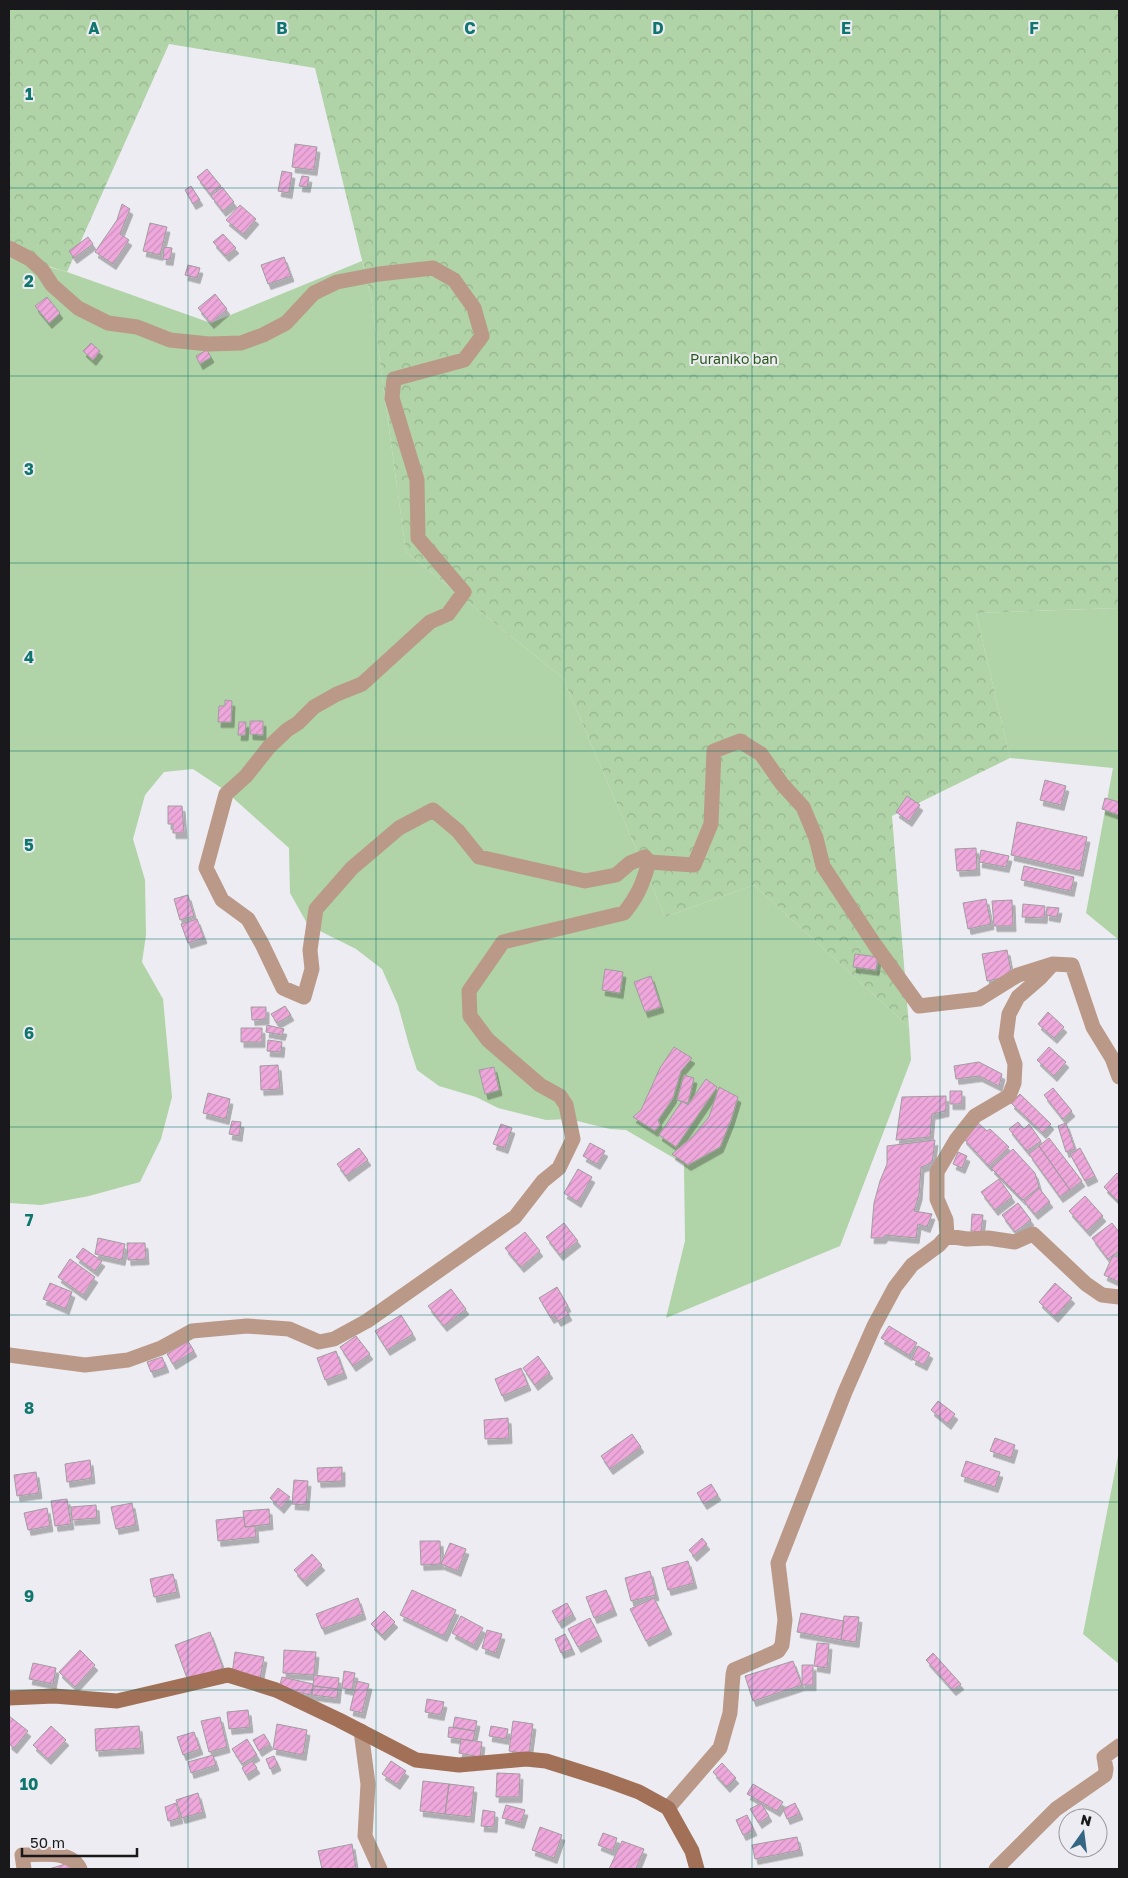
<svg xmlns="http://www.w3.org/2000/svg" width="1128" height="1878" font-family="'Golos Text',sans-serif">
  <style>
    .green { fill: #b0d3a7 }
    .forest { fill: url(#forest-crowns) }
    .building { fill: url(#building-hatch); stroke: #a19c9f; filter: url(#shadow) }
    .lines { fill: none; stroke-linecap: round; stroke-linejoin: round }
    .street { stroke: #b98; stroke-width: 15 }
    .secondary { stroke: #a17057; stroke-width: 15 }
    .grid { fill: none; stroke: #0f766e; stroke-width: 1; stroke-opacity: 0.55 }
    .labels { text-anchor: middle; stroke-width: 4; stroke-linejoin: round; paint-order: stroke }
    .park-label { font-size: 14px; fill: #275918; stroke: #ececf2 }
    .grid-label { font-size: 16px; text-anchor: middle; font-weight: bold; fill: #0f766e; stroke: #ececf2; stroke-width: 4; stroke-linejoin: round; paint-order: stroke }
  </style>
  <defs>
    <pattern id="forest-crowns" width="20" height="18" patternUnits="userSpaceOnUse" patternTransform="scale(1.25)"><rect width="20" height="18" fill="#b0d3a7"/><path d="M2 6a3 3 0 1 1 6 0M12 15a3 3 0 1 1 6 0" fill="none" stroke="#97b58f"/></pattern>
    <pattern id="building-hatch" width="6" height="6" patternUnits="userSpaceOnUse" patternTransform="scale(1.25)"><rect width="6" height="6" fill="#efa8dc"/><path d="M-1 1l2-2M0 6l6-6M5 7l2-2" fill="none" stroke="#cc90bc"/></pattern>
    <filter id="shadow"><feDropShadow dx="3" dy="5.5" stdDeviation="0" flood-color="#0004"/></filter>
  </defs>
  <rect width="100%" height="100%" fill="#ececf2"/>
  <path class="green" d="M9 256 67 272 211 323 362 261 371 297 406 552 563 678 665 917 754 885 909 1027 911 1060 840 1246 666 1318 685 1241 684 1164 626 1130 610 1129 569 1119 546 1120 498 1108 476 1097 439 1086 417 1070 409 1045 398 1005 382 969 356 949 308 925 290 893 289 848 223 789 193 769 164 772 145 795 133 839 145 880 146 935 142 962 163 999 172 1097 161 1139 140 1182 89 1196 41 1205 9 1203Z
    M1119 608V940L1086 913 1113 768 1010 758 976 613Z
    M1119 1451V1664L1083 1634Z"/>
  <path class="forest" d="M9 9H1119V608L976 613 1010 758 892 816 909 1027 754 885 665 917 563 678 406 552 371 297 315 68 169 44 67 272 9 254Z"/>
  <path class="building" d="M295 144 317 147 314 170 292 167Z
    M207 169 221 186 210 194 197 177Z
    M282 171 292 173 289 193 278 191Z
    M302 176 309 177 307 187 299 186Z
    M191 186 200 200 193 204 185 190Z
    M222 187 234 202 223 211 211 196Z
    M122 204 130 209 120 234 129 240 113 264 95 252 117 220Z
    M240 205 256 219 243 234 226 220Z
    M150 223 167 227 160 255 143 251Z
    M223 234 236 248 226 256 213 242Z
    M88 237 93 244 74 258 69 251Z
    M164 247 172 248 170 260 163 259Z
    M284 257 291 276 268 284 261 265Z
    M188 265 200 268 197 278 185 275Z
    M215 294 227 309 211 323 198 308Z
    M47 297 60 313 49 323 35 306Z
    M91 343 100 351 93 360 83 351Z
    M207 350 211 357 200 364 196 356Z
    M225 700 232 701 231 722H218L219 706H225Z
    M250 721H263V735L250 734Z
    M239 722H246L245 735H238Z
    M1045 780 1066 786 1061 805 1040 800Z
    M907 796 920 805 909 821 896 812Z
    M1105 798 1119 802V815L1102 809Z
    M168 806H182L184 833H173V824H168Z
    M1017 822 1087 837 1080 871 1011 855Z
    M976 848 977 870 957 871 955 849Z
    M981 850 1009 856 1006 867 979 862Z
    M1024 866 1074 877 1071 891 1021 880Z
    M188 895 194 916 180 920 174 899Z
    M986 899 991 924 968 929 963 903Z
    M1012 900 1013 926H994L992 901Z
    M1023 904 1045 906 1044 918 1022 917Z
    M1047 907 1059 908 1057 917 1046 915Z
    M197 919 204 938 188 943 181 924Z
    M1007 950 1012 976 987 981 982 954Z
    M855 954 878 957 876 970 853 967Z
    M605 969 623 972 620 993 602 990Z
    M651 976 661 1007 645 1012 634 982Z
    M285 1006 291 1015 277 1023 271 1014Z
    M251 1007H266V1019L252 1020Z
    M1048 1012 1064 1027 1054 1038 1038 1024Z
    M267 1025 284 1029 282 1035 266 1032Z
    M241 1028H262V1042H241Z
    M268 1040 282 1042 281 1052 267 1051Z
    M674 1047 692 1058 681 1071 673 1098 658 1120 660 1125 655 1131 633 1117 641 1110 660 1068Z
    M1049 1047 1066 1062 1054 1076 1037 1060Z
    M979 1062 1002 1074 999 1086 979 1076 956 1079 954 1066Z
    M278 1065 280 1089 261 1090 260 1066Z
    M494 1067 499 1090 485 1094 479 1070Z
    M684 1075 694 1078 688 1103 677 1100Z
    M706 1079 717 1087 676 1147 659 1135 682 1101 688 1105Z
    M719 1087 738 1097 731 1120 720 1147 688 1165 672 1154 692 1137 709 1117Z
    M1053 1088 1072 1111 1063 1119 1044 1095Z
    M950 1091H962V1104H950Z
    M208 1093 230 1099 226 1119 203 1113Z
    M1020 1094 1051 1124 1043 1133 1011 1103Z
    M946 1096V1111L932 1114 930 1137 896 1140 902 1097Z
    M232 1121 241 1122 239 1136 229 1134Z
    M1018 1122 1024 1129 1029 1124 1041 1141 1027 1151 1009 1129Z
    M978 1123 987 1131 990 1129 1009 1147 989 1166 963 1138Z
    M1066 1123 1075 1149 1066 1152 1058 1126Z
    M501 1124 512 1128 505 1148 493 1144Z
    M1049 1138 1082 1181 1070 1190 1039 1146Z
    M935 1140 932 1163 921 1167 919 1195 914 1211 932 1214 927 1227 918 1224 916 1238 885 1235 883 1238H871L874 1203 880 1181 887 1164V1146Z
    M590 1143 605 1151 597 1164 583 1156Z
    M1039 1146 1070 1190 1060 1197 1029 1154Z
    M359 1148 368 1160 346 1176 337 1164Z
    M1080 1148 1095 1176 1085 1181 1070 1154Z
    M1013 1149 1035 1173 1039 1187 1023 1200 991 1168Z
    M958 1152 967 1156 962 1168 953 1164Z
    M578 1169 592 1177 578 1202 564 1193Z
    M1117 1173 1119 1175V1202L1104 1187Z
    M999 1179 1012 1197 995 1210 981 1192Z
    M1039 1188 1050 1202 1035 1214 1024 1201Z
    M1085 1196 1103 1216 1087 1231 1069 1211Z
    M1018 1203 1031 1220 1015 1232 1002 1215Z
    M972 1214 983 1215 981 1232 971 1231Z
    M564 1223 578 1241 560 1255 546 1237Z
    M1112 1223 1119 1232V1251L1108 1259 1092 1238Z
    M525 1232 540 1251 521 1267 505 1248Z
    M98 1238 125 1244 122 1260 95 1254Z
    M127 1243H145L146 1259 128 1260Z
    M83 1248 102 1261 95 1271 76 1257Z
    M1113 1255 1119 1258V1282L1104 1275Z
    M70 1259 95 1277 83 1295 58 1277Z
    M50 1283 72 1292 66 1309 43 1299Z
    M1055 1283 1072 1298 1055 1317 1039 1302Z
    M557 1287 568 1306 565 1308 569 1315 558 1321 555 1316 551 1318 539 1298Z
    M451 1289 466 1309 444 1326 428 1306Z
    M401 1315 413 1334 387 1350 375 1331Z
    M889 1326 917 1343 909 1355 881 1338Z
    M356 1336 370 1354 353 1366 340 1347Z
    M188 1341 194 1351 173 1364 167 1354Z
    M918 1346 930 1353 924 1365 912 1359Z
    M336 1351 344 1373 325 1380 317 1358Z
    M538 1356 550 1373 535 1385 523 1368Z
    M162 1357 166 1367 151 1372 147 1362Z
    M521 1368 528 1385 502 1396 495 1379Z
    M938 1401 955 1414 948 1424 931 1410Z
    M508 1418 509 1438 485 1439 484 1420Z
    M632 1434 641 1447 610 1469 601 1456Z
    M995 1438 1015 1445 1011 1458 990 1451Z
    M90 1460 92 1478 67 1482 65 1464Z
    M966 1461 1000 1472 995 1487 961 1476Z
    M342 1467V1481L318 1482 317 1468Z
    M36 1472 39 1493 17 1496 14 1475Z
    M294 1480 308 1481 306 1505 292 1504Z
    M711 1484 718 1495 704 1504 697 1493Z
    M278 1488 290 1497 281 1508 270 1498Z
    M67 1499 71 1524 55 1526 51 1501Z
    M132 1503 136 1525 116 1529 111 1507Z
    M96 1505 97 1518 72 1520 71 1507Z
    M47 1508 50 1526 28 1530 24 1513Z
    M269 1509 270 1524 245 1527 243 1511Z
    M244 1517 245 1527 255 1526 256 1537 218 1541 216 1520Z
    M702 1538 707 1544 694 1556 689 1550Z
    M420 1541H440L441 1564 421 1565Z
    M450 1543 466 1549 458 1571 441 1564Z
    M312 1554 322 1565 304 1581 294 1570Z
    M688 1561 694 1583 668 1590 662 1568Z
    M650 1571 656 1595 631 1601 625 1578Z
    M173 1574 177 1592 154 1597 150 1579Z
    M412 1590 456 1610 444 1636 400 1615Z
    M606 1590 614 1610 594 1618 586 1597Z
    M358 1598 363 1614 322 1629 316 1614Z
    M654 1598 669 1629 646 1641 630 1609Z
    M567 1603 573 1614 559 1623 552 1611Z
    M384 1611 395 1622 382 1635 371 1624Z
    M801 1613 844 1621 841 1640 797 1632Z
    M461 1616 483 1628 474 1645 452 1633Z
    M844 1616 859 1617 856 1642 841 1640Z
    M590 1618 599 1636 578 1647 568 1629Z
    M487 1630 502 1634 496 1653 482 1648Z
    M210 1632 223 1668 188 1681 175 1645Z
    M565 1634 572 1649 561 1653 555 1639Z
    M817 1643 829 1644 827 1668 814 1666Z
    M80 1650 95 1665 75 1687 59 1672Z
    M284 1650 316 1652 314 1675 283 1673Z
    M235 1652 264 1657 260 1679 232 1674Z
    M933 1653 961 1684 953 1690 926 1660Z
    M793 1661 802 1685 753 1701 745 1676Z
    M33 1663 56 1668 53 1684 29 1679Z
    M802 1665H813V1685H802Z
    M344 1671 355 1673 352 1690 342 1688Z
    M314 1675 339 1678 338 1689 313 1686Z
    M282 1677 313 1684 311 1695 279 1688Z
    M357 1681 369 1684 362 1713 350 1710Z
    M313 1686 338 1689 337 1698 312 1695Z
    M427 1699 444 1702 441 1715 425 1712Z
    M248 1710 250 1727 229 1729 227 1712Z
    M9 1716 28 1731 14 1748 9 1744Z
    M220 1717 227 1747 209 1752 201 1721Z
    M455 1717 477 1721 475 1731 453 1727Z
    M513 1721 533 1724 529 1754 509 1751Z
    M277 1724 307 1730 303 1755 273 1749Z
    M51 1726 66 1740 48 1759 33 1745Z
    M139 1726 141 1748 96 1751 95 1729Z
    M491 1726 508 1729 506 1739 489 1736Z
    M449 1727 475 1731 473 1741 448 1737Z
    M194 1732 200 1749 183 1755 177 1737Z
    M264 1734 270 1744 259 1751 253 1740Z
    M247 1739 257 1755 242 1764 232 1749Z
    M461 1739 482 1742 480 1757 459 1753Z
    M213 1755 216 1765 191 1773 188 1762Z
    M274 1756 278 1765 270 1769 266 1759Z
    M252 1761 257 1768 246 1775 242 1768Z
    M391 1761 406 1771 397 1784 382 1774Z
    M722 1763 736 1778 727 1787 713 1772Z
    M497 1773 520 1774 519 1797H496Z
    M423 1781 449 1784 445 1814 420 1811Z
    M449 1784 474 1787 471 1817 445 1814Z
    M753 1784 783 1802 777 1811 747 1794Z
    M198 1793 203 1812 182 1818 176 1800Z
    M176 1803 180 1818 168 1821 165 1807Z
    M761 1803 769 1816 759 1823 750 1809Z
    M795 1803 800 1814 787 1819 783 1809Z
    M506 1805 525 1810 521 1823 502 1818Z
    M483 1810 495 1812 494 1827 481 1826Z
    M747 1815 754 1830 743 1835 736 1820Z
    M540 1827 562 1835 554 1858 532 1850Z
    M603 1833 617 1838 613 1851 598 1845Z
    M797 1837 800 1850 755 1859 752 1845Z
    M622 1841 644 1849 636 1869H609Z
    M352 1844 356 1869H322L318 1851Z
    M72 1862 74 1869H49Z"/>
  <g class="lines">
    <path class="street" d="M9 248 30 259 43 271 52 285 78 308 108 323 137 327 170 340 209 344 241 343 263 335 286 323 314 293 337 282 379 274 433 268 454 280 474 308 482 336 464 360 394 379 392 398 417 480 418 538 464 592 448 614 430 622 362 684 337 694 314 707 298 723 287 730 269 747 246 776 226 794 206 868 222 900 248 919 262 944 283 988 304 997 312 969 310 950 316 909 352 868 399 828 433 810 458 831 479 857 585 881 616 875 630 863 645 857 649 862
      M947 1236 967 1239 988 1238 1015 1242 1033 1234 1086 1284 1102 1295 1119 1297
      M9 1355 85 1365 128 1360 161 1348 192 1331 247 1326 289 1329 319 1342 334 1339 367 1321 515 1217 543 1181 559 1168 573 1139 566 1105 560 1096 540 1085 488 1040 470 1016 469 991 503 942 624 913C638 896 643 883 649 862L694 865 711 824 714 751 740 741 761 754 782 784 803 807 816 838 823 866 875 945 919 1006 979 999 1018 975 1053 964 1072 965 1093 1027 1112 1058 1119 1077
      M361 1731 368 1784 365 1836 380 1869
      M668 1808 720 1748 730 1713 733 1675 734 1670 778 1651 782 1645 785 1620 778 1563 845 1392 874 1326 895 1287 912 1265 939 1245 947 1236 946 1220 937 1199V1172L956 1140 975 1116 1009 1096 1014 1083 1015 1064 1006 1037 1009 1014 1018 997 1041 977 1052 965
      M24 1869 22 1855C40 1855 71 1849 80 1869
      M996 1869 1056 1809 1105 1775 1106 1769 1104 1757 1119 1746"/>
    <path class="secondary" d="M9 1698 54 1696 117 1701 228 1675 276 1690 339 1720 416 1760 459 1765 526 1759 546 1761 606 1780 639 1792 668 1808 692 1851 697 1869"/>
  </g>
  <path class="grid" d="M188 9V1869M376 9V1869M564 9V1869M752 9V1869M940 9V1869M9 188H1119M9 376H1119M9 563H1119M9 751H1119M9 939H1119M9 1127H1119M9 1315H1119M9 1502H1119M9 1690H1119"/>
  <g class="labels">
    <g class="park-label">
      <text x="734" y="364">Puraniko ban</text>
    </g>
  </g>
  <g class="grid-label">
    <text x="94" y="34">A</text>
    <text x="282" y="34">B</text>
    <text x="470" y="34">C</text>
    <text x="658" y="34">D</text>
    <text x="846" y="34">E</text>
    <text x="1034" y="34">F</text>
    <text x="29" y="100">1</text>
    <text x="29" y="287">2</text>
    <text x="29" y="475">3</text>
    <text x="29" y="663">4</text>
    <text x="29" y="851">5</text>
    <text x="29" y="1039">6</text>
    <text x="29" y="1226">7</text>
    <text x="29" y="1414">8</text>
    <text x="29" y="1602">9</text>
    <text x="29" y="1790">10</text>
  </g>
  <rect width="1128" height="1878" fill="none" stroke="#19191b" stroke-width="20"/>
  <g transform="translate(1083 1833) rotate(14)"><circle r="24" fill="#ececf2" stroke="#98989c"/>
  <path d="M0-4L9 19L0 12L-9 19Z" fill="#346684"/>
  <text y="-8" font-size="14" font-weight="bold" text-anchor="middle" fill="#19191b">N</text>
  </g>
  <path d="M22 1848v8h115v-8" fill="none" stroke="#19191b" stroke-width="2.5"/>
  <text x="30" y="1848" font-size="15" fill="#19191b" stroke="#ececf2" stroke-width="4" paint-order="stroke">50 m</text>
</svg>
